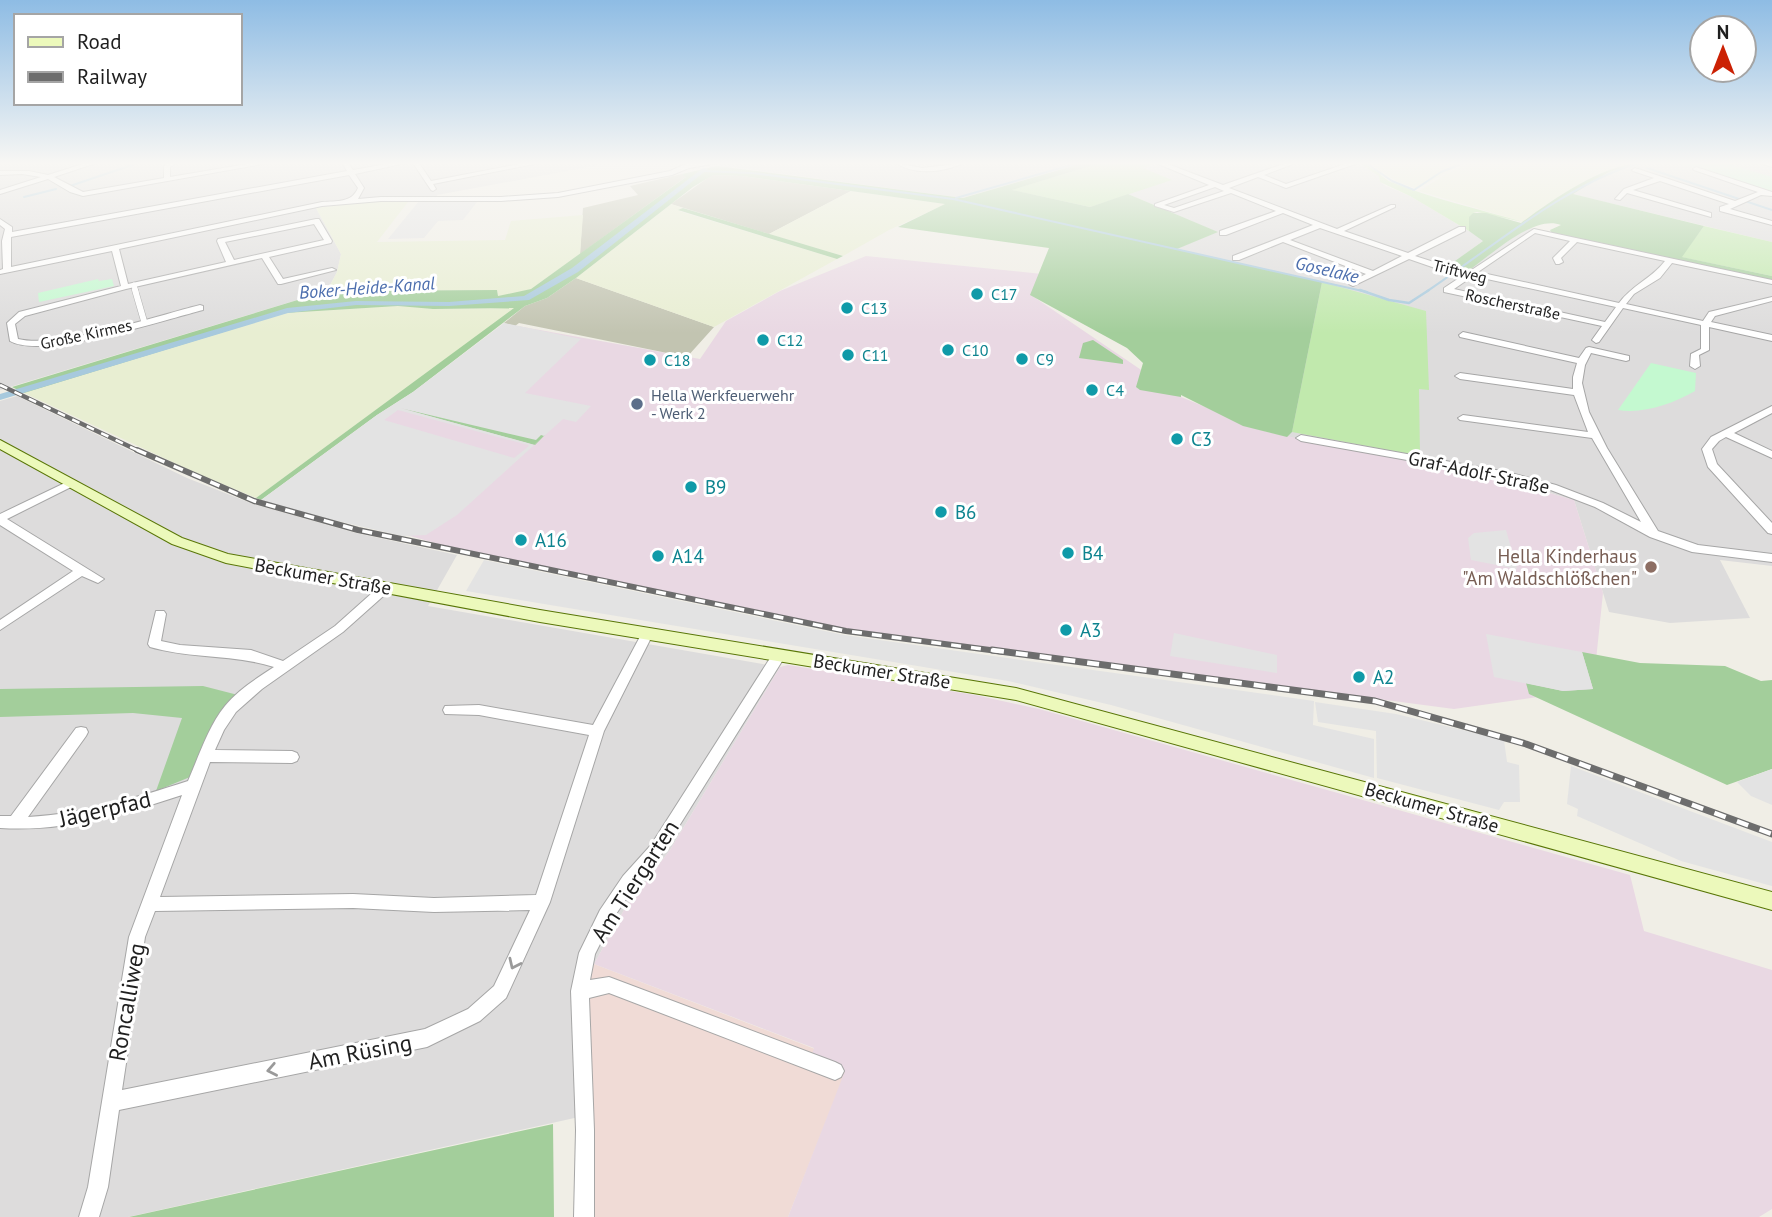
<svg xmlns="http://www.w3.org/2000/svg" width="1772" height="1217" font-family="'PT Sans',sans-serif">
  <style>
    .residential { fill: #dddcdc }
    .commercial { fill: #f0dbd6 }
    .industrial { fill: #e9d8e3 }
    .construction { fill: #c2c4b1 }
    .farmland { fill: #e8eed2 }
    .grass { fill: #c1e9ad }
    .forest { fill: #a3ce9b }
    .park { fill: #c4f9d0 }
    .parking { fill: #e3e3e3; fill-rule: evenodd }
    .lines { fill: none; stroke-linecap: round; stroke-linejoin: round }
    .stream-far1 { stroke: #a7c9dd; stroke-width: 2 }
    .stream { stroke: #a7c9dd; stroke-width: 2.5 }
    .canal { fill: #a7c9dd; fill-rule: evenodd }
    .pedestrian-far1-casing { stroke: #a6a6a6; stroke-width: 6 }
    .pedestrian-casing { stroke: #a6a6a6; stroke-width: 7 }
    .minor-casing { stroke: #a6a6a6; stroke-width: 2 }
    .secondary-casing { stroke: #597607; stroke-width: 2 }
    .pedestrian-far1 { stroke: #fff; stroke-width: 5 }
    .pedestrian { stroke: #fff; stroke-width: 6 }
    .minor { fill: #fff; fill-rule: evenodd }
    .secondary { fill: #ecf9bb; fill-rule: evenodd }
    .rail-far2-casing { stroke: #6d6d6d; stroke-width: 4.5 }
    .rail-far1-casing { stroke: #6d6d6d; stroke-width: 6 }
    .rail-casing { stroke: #6d6d6d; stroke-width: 7 }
    .rail-far2 { stroke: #fff; stroke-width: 2.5; stroke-dasharray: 8; stroke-linecap: butt }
    .rail-far1 { stroke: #fff; stroke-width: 3.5; stroke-dasharray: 10; stroke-linecap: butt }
    .rail { stroke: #fff; stroke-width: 4.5; stroke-dasharray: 12; stroke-linecap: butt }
    .oneway { stroke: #9a9a9a }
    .culture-dot { fill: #0f9aa8; stroke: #fff; stroke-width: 2.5 }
    .service-dot { fill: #5c6f8a; stroke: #fff; stroke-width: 2.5 }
    .education-dot { fill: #8d6e63; stroke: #fff; stroke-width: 2.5 }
    .labels { text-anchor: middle; stroke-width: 6; stroke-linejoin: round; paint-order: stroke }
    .far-street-label { font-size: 16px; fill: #1f1f1f; stroke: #fff }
    .far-culture-label { font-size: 16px; fill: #0d838f; stroke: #fff; text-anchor: start }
    .far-service-label { font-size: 16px; fill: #4e5e75; stroke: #fff; text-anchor: start }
    .far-water-label { font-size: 18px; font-style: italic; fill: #4d6fae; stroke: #fff }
    .culture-label { font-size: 19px; fill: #0d838f; stroke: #fff; text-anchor: start }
    .street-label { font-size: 19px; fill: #1f1f1f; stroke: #fff }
    .education-label { font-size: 19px; fill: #785e54; stroke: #fff; text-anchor: end }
    .near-street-label { font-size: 23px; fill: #1f1f1f; stroke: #fff }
  </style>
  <rect width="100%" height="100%" fill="#f0eee6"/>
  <path class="residential" d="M0 163H604L605 164 437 195 438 197 348 199 275 215 316 208 341 254 337 272 327 291 0 390Z
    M726 163H1083L963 198 717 165Z
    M1100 163H1359L1379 176 1380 182 1386 186 1410 196 1484 240 1449 266 1528 227 1772 281V566L1720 560 1750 618 1670 623 1609 612 1574 500 1505 480 1303 443 1285 445 1176 249 1217 232 1128 194 1090 207Z
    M1639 163H1772V242L1572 194 1609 172Z
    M17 396 187 478 253 504 356 533 457 555 428 606 780 667 670 850 624 910 594 964 585 986 588 1115 128 1217H0V401Z"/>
  <path class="commercial" d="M594 964 815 1049 811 1058 846 1071 788 1217H588L585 986Z"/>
  <path class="industrial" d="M866 256 1042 274 1031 295 1181 397 1267 432 1514 483 1574 500 1603 593 1593 689 1454 709 809 624 485 557 271 497 507 324 700 359 726 321 780 291Z
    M788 665 975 695 1039 709 1630 875 1644 931 1772 970V1209L1759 1217H788L845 1071 811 1057 814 1048 594 964 624 910 670 850 780 667Z"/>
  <path class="construction" d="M682 174 687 176 580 254 583 208 638 195 630 186Z
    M712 175 742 176 851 191 769 234 671 204Z
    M576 278 714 327 687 357 519 323 515 326 504 323 525 306 547 298Z"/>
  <path class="farmland" d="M1369 163H1464L1417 189 1396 181Z
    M1470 163H1633L1606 171 1551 201 1523 222 1419 191 1446 174Z
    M851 191 946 204 889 230 843 256 769 234Z
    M364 202H408L377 242 505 240 511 221 583 215 580 254 531 289 514 294 498 296 497 290 327 291 337 272 341 254 316 208Z
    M671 204 683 208 679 211 837 259 714 327 576 278Z
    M398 306 433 309 515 308 256 498 196 473 24 393 285 313Z"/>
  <path class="grass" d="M1100 163H1152L1154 164 1143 168 1172 180 1090 207 1011 190Z
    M1359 163C1373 163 1380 177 1391 182 1433 199 1479 209 1523 222L1477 212 1473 213 1469 231 1410 196 1380 182 1379 176Z
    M1704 226 1772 242V276L1681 257Z
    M1322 282 1426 311 1429 390 1419 389 1420 456 1292 432Z"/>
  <path class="forest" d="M1083 163H1100L1012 190 1090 207 1128 194 1218 232 1177 249 1322 282 1292 432 1287 437 1243 426 1181 395V397L1140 390 1136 387 1143 363 1127 348 1030 295 1049 248 898 227 945 204 742 176 713 175 693 187 576 278 547 298 525 306 413 392 377 415 261 500 256 498 514 308 433 309 398 306 285 313 24 393 12 387 327 291 497 290 498 296 531 289 686 177 682 174 717 166 963 198Z
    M1639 163 1609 172 1573 194 1704 226 1682 257 1772 276V281L1552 234 1550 230 1561 225C1534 214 1491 255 1468 271L1448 266 1483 241 1469 231V217L1473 213H1486L1521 223C1552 200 1600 166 1639 163Z
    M683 208 843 256 837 259 678 210Z
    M1093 340 1123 360V364L1079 358 1083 343Z
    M400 408 541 435H545L535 445Z
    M1582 652 1640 663 1725 666 1761 681 1772 680V769L1727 785 1529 694 1526 683 1563 691 1593 689Z
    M203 686 238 695 190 777 156 791 182 718 133 713 0 717V689Z
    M553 1124 554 1217H129Z"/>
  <path class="park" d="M1678 163H1736L1732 165 1772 177V191Z
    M98 279 99 281 112 279 114 286 39 302 38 293Z
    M1651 363 1696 373 1695 391C1672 404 1644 414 1618 410Z"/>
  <path class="parking" d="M419 201 477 202 463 220 438 221 424 238 388 239Z
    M504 323 581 339 525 393 591 406 576 422 563 419 457 515 426 535 402 536 308 514 261 500 377 415 413 392ZM400 408 536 440 541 435 544 436 534 445ZM398 410 528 445 529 446 514 458 384 420Z
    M1506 530 1517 569 1471 560 1468 538 1474 533Z
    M484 560 844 635 1314 701 1313 725 1374 739V778L1111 705 1008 681 466 591Z
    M1174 633 1277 655V673L1170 656Z
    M1486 634 1582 652 1593 689 1563 691 1494 677Z
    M1315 702 1396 714 1504 740 1507 762 1519 765 1520 802H1504L1499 810 1377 778 1376 731 1318 722Z
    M1571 766 1772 842V886L1681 861 1577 816 1578 809 1567 804Z
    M1772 769V805L1751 796 1737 782Z"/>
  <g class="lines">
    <path class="stream-far1" d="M1366 163 1392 181 1414 190 1441 172 1464 163
      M1647 168 1772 210
      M702 171 752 173 953 199 1367 292
      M70 186 138 163
      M24 197 56 189
      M956 198 1078 163
      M1426 292C1490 249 1566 184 1639 163"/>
    <path class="stream" d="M1360 290 1389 300 1409 303 1429 290"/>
    <path class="canal" d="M703 168 708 169 578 272 529 300 449 306 356 305 288 313 0 400V394L287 308 356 301 449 302 524 296 572 268Z"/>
    <defs>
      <path id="pedestrian-far1" d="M134 285 136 292"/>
      <path id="pedestrian" d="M135 290 144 321"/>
      <path id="minor" d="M86 163H96L54 177 83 192 164 178V166L168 163H177L170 167V177L253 163H268L83 196 70 192 48 179 0 194V190L41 177 22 174 0 175V171H29L48 175Z
        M342 163H348L353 170 392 163H406L355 174 364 188 358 199 381 197H501L558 193 670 171 688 163H718L689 168 672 175 558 197 501 201H381L322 206 119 249 128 284 226 262 217 241 218 239 316 219H319L332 241 331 243 269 257 283 279 332 268 336 270 281 284H278L262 258 126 289 25 316 15 324 18 339C59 349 156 316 200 305L203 306V310C164 320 42 360 10 341L7 323 19 312 121 286 112 251 0 274V270L3 269 2 241 5 229 0 225V219L12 227V232L347 171ZM349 175 358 188C352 203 336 201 322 202L11 267V237ZM314 224 324 240 234 260 225 242Z
        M413 163H419L431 181 525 163H539L433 184 436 189 433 191 431 190Z
        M896 163 922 168 964 163C944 172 915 176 896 163Z
        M1156 163H1165L1223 185 1286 163H1296L1264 175 1286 184 1348 163H1358L1286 188 1258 177 1229 188 1337 229 1391 205H1395V207L1344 231 1408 253 1459 227H1465V231L1415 256 1440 264 1470 271 1534 229 1772 280V284L1672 263 1660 278 1634 294 1626 304 1703 321 1709 312 1772 297V301L1715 316 1711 322 1772 335V341L1709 327V350L1699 355 1700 366 1695 369 1690 366 1691 354 1701 349V325L1623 308 1599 342 1596 343 1592 340 1602 326 1444 292V288L1465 274 1435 268 1409 259 1353 286 1349 284 1350 282 1366 274 1283 242 1239 260H1233V256L1313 225 1283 213 1226 235H1220V231L1276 211 1231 193 1174 212 1155 206V204L1209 185ZM1215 187 1224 191 1174 208 1164 205ZM1320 228 1402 256 1373 271 1290 240ZM1535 233 1570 241 1553 258 1556 264H1559L1563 262 1561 258 1577 242 1665 261C1651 279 1632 285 1619 303L1478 272ZM1473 276 1616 307 1605 322 1454 289Z
        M1762 163H1772V167L1763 164Z
        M1696 167 1772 192V196L1761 195 1730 209 1772 221V225L1720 211V207L1729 204 1660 181 1633 190 1711 213V217L1627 193 1620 200 1615 199 1624 189 1654 178 1633 171 1632 170 1635 168 1735 201 1758 192 1694 170 1693 169Z
        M1463 332 1579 358 1586 348 1589 347 1629 356V360L1626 361 1591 353 1585 365 1582 383 1589 412 1607 448 1658 531 1698 545 1772 554V562L1692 552 1650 537 1595 507 1548 489 1502 477 1301 441 1296 438 1301 435 1507 472 1556 485 1603 503 1641 522 1592 438 1460 420 1458 418 1463 415 1588 432 1574 395 1460 379 1455 376 1460 373 1573 389V377L1577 363 1460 337 1459 335Z
        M1772 406V413L1734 433 1772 451V458L1726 437 1719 441 1712 449 1717 464 1772 523V534L1768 533 1708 467 1702 449 1711 437Z
        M71 480 76 483 75 485 7 519 104 579 98 583 82 576 0 630V620L73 571 0 525V514Z
        M385 584 389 585 391 588 389 591 343 632 262 689 236 712 224 730 215 750 292 751 297 753 299 757 297 761 292 763 210 762 160 897 353 894 434 898 536 895 589 735 479 715 445 714 443 710 445 706 479 705 593 725 643 631H651L653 634 604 731 550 902 506 998 480 1021 427 1047 119 1110 108 1187 99 1217H79L88 1187 129 937 182 795C122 815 64 832 0 828V816H11L76 728 81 727 86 728 88 732 86 736 28 817C84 814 135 798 188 781 199 756 208 727 225 706 238 690 257 678 274 667 233 654 190 659 150 647L148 644 156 611H164L166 614 161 641 180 645 251 650 283 661 335 626 381 585ZM353 908 434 912 530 910 494 986 468 1009 425 1029 122 1090 145 937 155 911Z
        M779 650 784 652 785 655 784 658 661 855 635 886 612 920 595 954 590 980 609 977 835 1062 841 1065 844 1071 841 1077 835 1080 609 993 589 998 594 1130V1217H574L576 1130 571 991 579 953 600 910 623 876 651 845 774 652Z"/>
      <path id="secondary" d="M0 440 182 538 228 554 540 610 1016 688 1772 892V910L1016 700 540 622 226 563 172 544 0 449Z"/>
    </defs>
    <use href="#pedestrian-far1" class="pedestrian-far1-casing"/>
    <use href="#pedestrian" class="pedestrian-casing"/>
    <use href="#minor" class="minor-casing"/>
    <use href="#secondary" class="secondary-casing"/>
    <use href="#pedestrian-far1" class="pedestrian-far1"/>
    <use href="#pedestrian" class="pedestrian"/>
    <use href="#minor" class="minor"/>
    <use href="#secondary" class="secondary"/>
    <defs>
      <path id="rail-far2" d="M0 385 141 452"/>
      <path id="rail-far1" d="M137 450 254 501 358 530 846 631 1005 652"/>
      <path id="rail" d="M992 650 1375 701 1526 744 1772 834"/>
    </defs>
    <use href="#rail-far2" class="rail-far2-casing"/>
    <use href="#rail-far1" class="rail-far1-casing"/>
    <use href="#rail" class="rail-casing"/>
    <use href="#rail-far2" class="rail-far2"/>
    <use href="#rail-far1" class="rail-far1"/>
    <use href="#rail" class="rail"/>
  </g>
  <defs><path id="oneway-chevron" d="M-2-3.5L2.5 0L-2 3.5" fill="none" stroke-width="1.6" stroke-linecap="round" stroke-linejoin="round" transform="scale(1.75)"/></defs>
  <g class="oneway">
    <use href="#oneway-chevron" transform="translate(514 964) rotate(115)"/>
    <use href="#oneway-chevron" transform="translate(272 1070) rotate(169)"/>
  </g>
  <linearGradient id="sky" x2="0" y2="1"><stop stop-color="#8ebce4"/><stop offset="0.49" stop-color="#f8f7f4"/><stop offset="1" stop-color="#f8f7f4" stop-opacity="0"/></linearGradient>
  <rect width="1772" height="333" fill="url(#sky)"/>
  <g class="culture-dot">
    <circle cx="977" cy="294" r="7"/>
    <circle cx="847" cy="308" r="7"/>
    <circle cx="763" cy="340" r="7"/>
    <circle cx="948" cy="350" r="7"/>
    <circle cx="848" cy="355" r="7"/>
    <circle cx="1022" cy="359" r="7"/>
    <circle cx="650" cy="360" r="7"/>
    <circle cx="1092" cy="390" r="7"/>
    <circle cx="1177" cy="439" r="7"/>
    <circle cx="691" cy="487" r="7"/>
    <circle cx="941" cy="512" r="7"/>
    <circle cx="521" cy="540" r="7"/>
    <circle cx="1068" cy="553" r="7"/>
    <circle cx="658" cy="556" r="7"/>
    <circle cx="1066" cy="630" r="7"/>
    <circle cx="1359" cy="677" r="7"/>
  </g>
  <circle class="service-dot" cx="637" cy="404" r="7"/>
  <circle class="education-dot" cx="1651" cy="567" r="7"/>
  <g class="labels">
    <g class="far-street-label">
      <text transform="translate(1460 271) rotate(14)" y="6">Triftweg</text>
      <text transform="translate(1513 304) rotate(12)" y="6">Roscherstraße</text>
      <text transform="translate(86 334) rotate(-12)" y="6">Große Kirmes</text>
    </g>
    <g class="far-culture-label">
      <text x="991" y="300">C17</text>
      <text x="861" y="314">C13</text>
      <text x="777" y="346">C12</text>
      <text x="962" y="356">C10</text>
      <text x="862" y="361">C11</text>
      <text x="1036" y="365">C9</text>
      <text x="664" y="366">C18</text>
      <text x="1106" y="396">C4</text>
    </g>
    <g class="far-service-label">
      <text x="651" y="401">Hella Werkfeuerwehr<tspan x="651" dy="18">- Werk 2</tspan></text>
    </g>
    <g class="far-water-label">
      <text transform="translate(1327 270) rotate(13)" y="6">Goselake</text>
      <text transform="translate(367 288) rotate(-4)" y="6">Boker-Heide-Kanal</text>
    </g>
    <g class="culture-label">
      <text x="1191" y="446">C3</text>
      <text x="705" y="494">B9</text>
      <text x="955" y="519">B6</text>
      <text x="535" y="547">A16</text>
      <text x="1082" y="560">B4</text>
      <text x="672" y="563">A14</text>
      <text x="1080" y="637">A3</text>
      <text x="1373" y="684">A2</text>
    </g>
    <g class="street-label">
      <text transform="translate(1479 472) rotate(12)" y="7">Graf-Adolf-Straße</text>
      <text transform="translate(323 576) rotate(10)" y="7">Beckumer Straße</text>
      <text transform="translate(882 671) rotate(9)" y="7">Beckumer Straße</text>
      <text transform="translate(1432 807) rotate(16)" y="7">Beckumer Straße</text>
    </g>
    <g class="education-label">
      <text x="1637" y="563">Hella Kinderhaus<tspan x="1637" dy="22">"Am Waldschlößchen"</tspan></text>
    </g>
    <g class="near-street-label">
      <text transform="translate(105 809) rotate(-13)" y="8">Jägerpfad</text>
      <text transform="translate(635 881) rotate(-57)" y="8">Am Tiergarten</text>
      <text transform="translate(127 1002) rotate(-80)" y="8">Roncalliweg</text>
      <text transform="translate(360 1052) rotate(-11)" y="8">Am Rüsing</text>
    </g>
  </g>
  <rect x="14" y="14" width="228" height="91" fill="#ffffff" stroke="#a5a5a5" stroke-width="2"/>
  <rect x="28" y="37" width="35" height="10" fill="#ecf9bb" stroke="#a5a5a5" stroke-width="2"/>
  <text x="77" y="49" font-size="21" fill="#1f1f1f">Road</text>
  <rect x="28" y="72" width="35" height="10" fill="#6d6d6d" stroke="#a5a5a5" stroke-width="2"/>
  <text x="77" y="84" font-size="21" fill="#1f1f1f">Railway</text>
  <g transform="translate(1723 49)"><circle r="33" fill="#ffffff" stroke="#a5a5a5" stroke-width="2"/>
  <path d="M0-5L12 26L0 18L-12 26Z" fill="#cb2104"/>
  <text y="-10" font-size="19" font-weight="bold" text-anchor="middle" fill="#1f1f1f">N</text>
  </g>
</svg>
